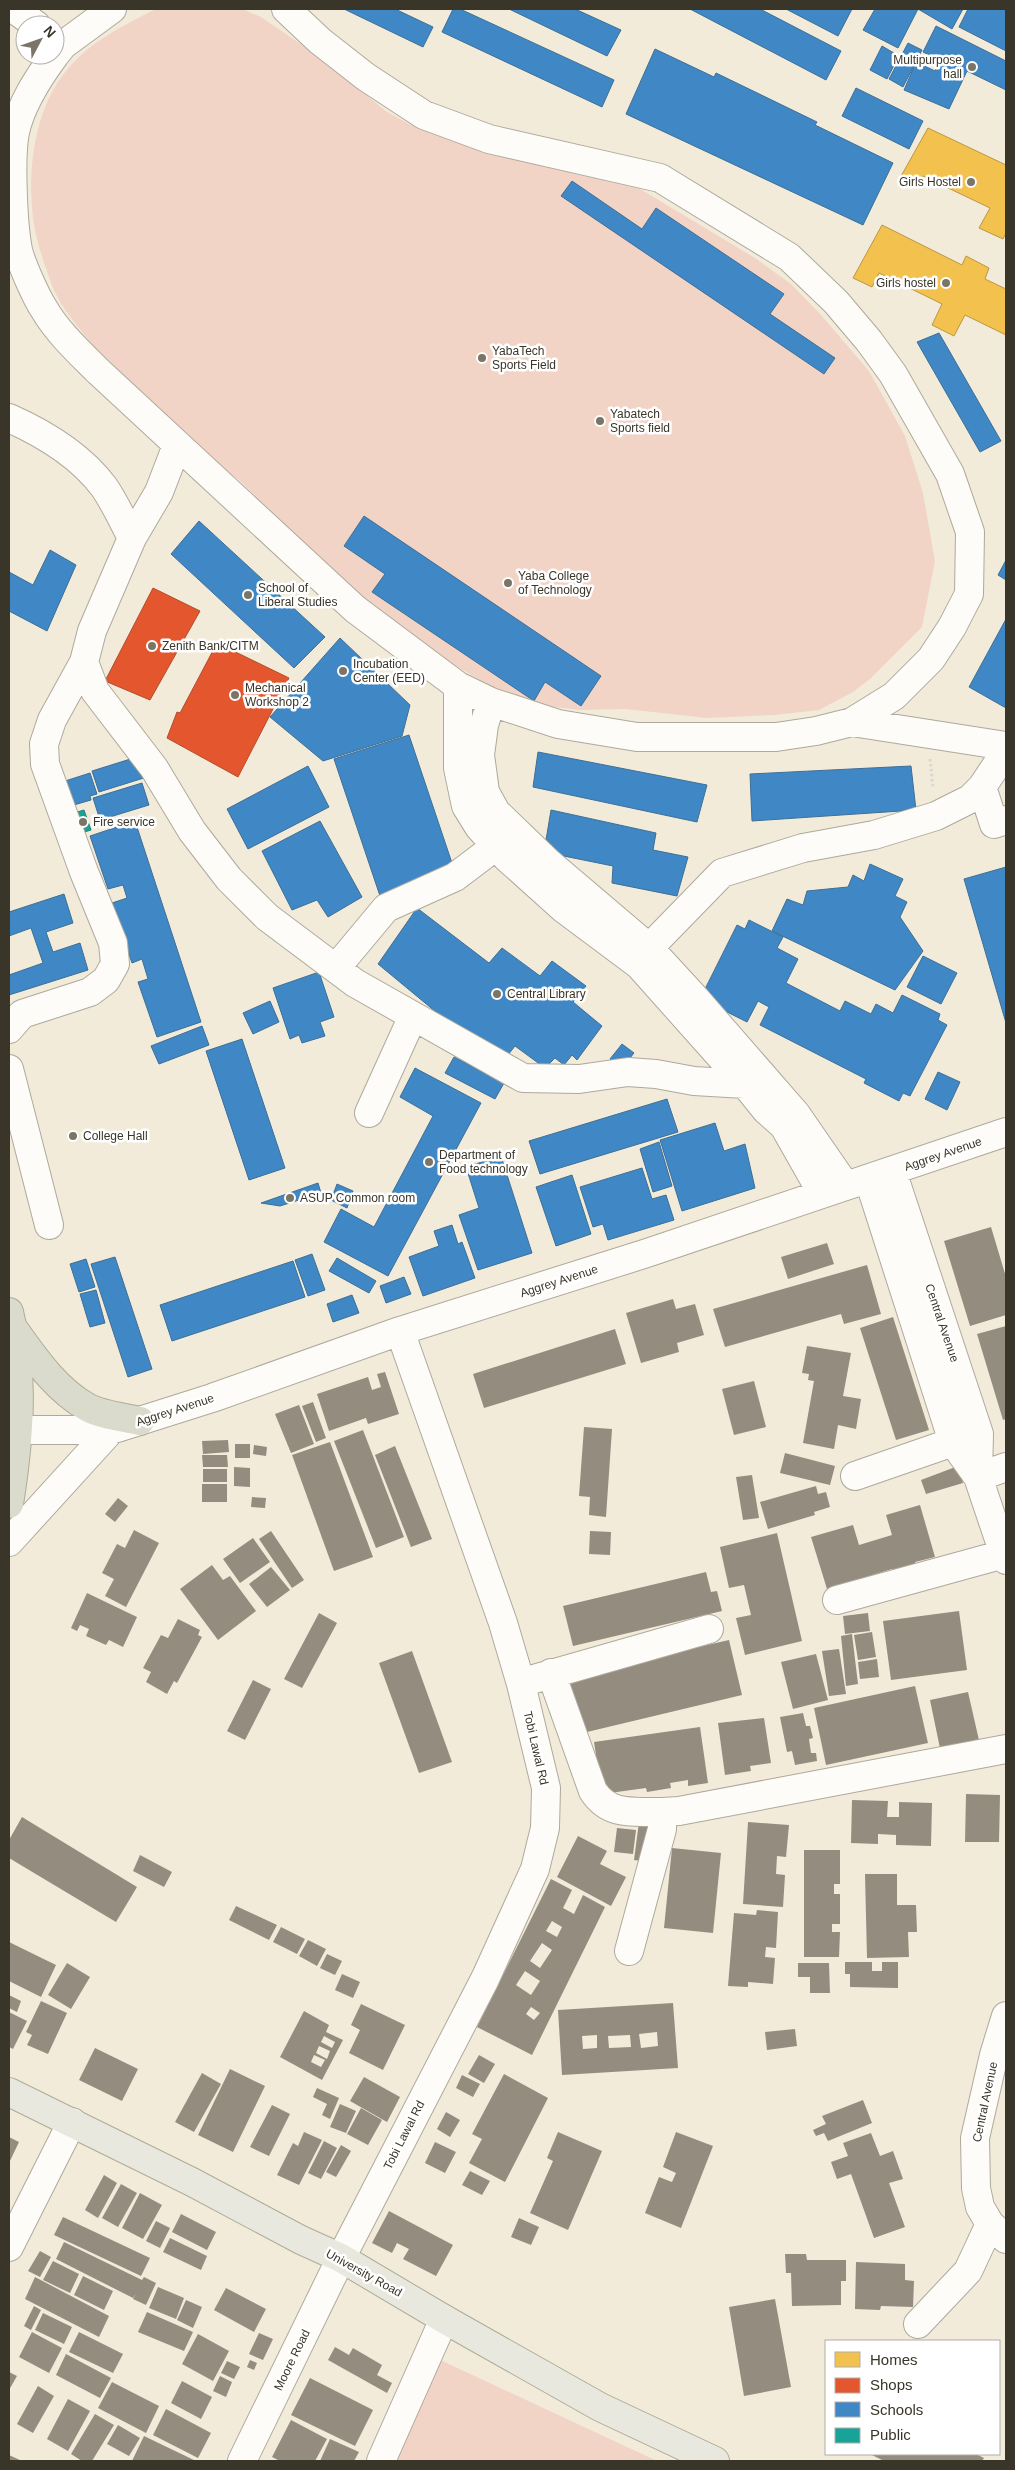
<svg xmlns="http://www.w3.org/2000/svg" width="1015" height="2470" font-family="Arial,sans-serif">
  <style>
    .green { fill: #f2d4c7 }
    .homes { fill: #f2c14e; stroke: #bb9743 }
    .shops { fill: #e4572e; stroke: #b14d2c }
    .schools { fill: #3f88c5; stroke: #3e6f96 }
    .public { fill: #17a398; stroke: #228277 }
    .building { fill: #948c7f; fill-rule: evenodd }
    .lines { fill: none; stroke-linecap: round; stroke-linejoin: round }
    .minor-casing { stroke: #aea99c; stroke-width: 30 }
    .major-casing { stroke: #adac97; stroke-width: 30 }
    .highway-casing { stroke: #adac97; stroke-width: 30 }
    .path { stroke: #d9d7d2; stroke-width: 3; stroke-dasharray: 2.5 2.5; stroke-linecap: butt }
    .minor { stroke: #fdfcf9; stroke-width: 28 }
    .major { stroke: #e8e8de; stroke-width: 28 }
    .highway { stroke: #dadbcc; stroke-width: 28 }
    .poi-dot { fill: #7a7567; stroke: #fff; stroke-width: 2 }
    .labels { text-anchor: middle; stroke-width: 5; stroke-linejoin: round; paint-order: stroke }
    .poi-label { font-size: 12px; fill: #3a3529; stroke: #fff; text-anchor: start }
    .street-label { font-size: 12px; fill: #3a3529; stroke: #fff }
  </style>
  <rect width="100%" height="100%" fill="#f2ebda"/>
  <path class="green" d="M156 9H242L261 17 317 55 387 112 415 127 458 143 517 159 586 172 637 187 755 258 791 284 821 315 869 371 905 436 923 493 935 561 922 627 870 679 853 692 819 710 775 715 707 718 625 709 580 710 537 705 486 684 435 653 364 601 239 480 203 452 95 347C80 330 62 309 53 288 44 264 33 233 32 207 28 163 37 105 66 71 89 42 124 25 156 9Z
    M436 2358 657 2461H387Z"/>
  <path class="homes" d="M928 128 1006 165V233L1003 239 979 228 990 208 923 176 916 187 900 178Z
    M882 225 962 265 966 256 989 268 985 279 1006 289V335L965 315 954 336 932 325 942 304 879 273 872 287 853 278Z"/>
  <path class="shops" d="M153 588 200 611 150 700 105 681Z
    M217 643 289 678 238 777 167 738 177 712 180 713Z"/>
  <path class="schools" d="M344 9H395L433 27 423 47Z
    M453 9H460L614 80 602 107 442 32Z
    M509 9H575L621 30 607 56Z
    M690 9H760L841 51 826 80Z
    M786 9H852L838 36Z
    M875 9H918L898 48 863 30Z
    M918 9H963L952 29Z
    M968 9H1006V51L959 27Z
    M936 26 1006 61V90L967 71 949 109 904 90 916 62 935 71 940 60 923 52Z
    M908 43 922 50 903 87 889 79Z
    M882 46 899 56 887 79 870 70Z
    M655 49 714 77 716 73 817 122 815 125 893 163 863 225 626 114Z
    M856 88 923 121 909 149 842 116Z
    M572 181 642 229 656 208 784 294 770 314 835 358 824 374 561 196Z
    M939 333 1001 441 980 452 917 342Z
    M364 516 601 676 581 706 545 682 534 701 372 592 385 574 344 546Z
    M199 521 325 637 294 668 171 554Z
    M50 550 76 565 47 631 9 611V572L33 585Z
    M1006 560V580L998 575Z
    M1006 619V708L969 687Z
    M340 638 410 705 402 736 323 761 270 717Z
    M409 735 455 872 380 896 334 759Z
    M538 752 707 785 697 822 533 787Z
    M140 756 147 777 99 792 92 771Z
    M308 766 329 807 248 849 227 809Z
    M911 766 916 810 752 821 750 774Z
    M90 773 97 794 90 796 91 800 67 807 59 783Z
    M142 783 149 805 100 820 93 798Z
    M551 810 656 833 653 850 688 857 677 896 612 883 613 866 544 852Z
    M135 821 201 1022 157 1037 138 982 148 979 142 959 132 963 112 903 127 898 123 885 108 889 90 836Z
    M320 821 362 897 328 917 317 900 292 910 262 851Z
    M870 864 903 879 895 896 907 902 900 917 923 951 895 990 772 931 787 899 803 905 807 891 848 887 853 875 864 881Z
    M1006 867V1023L964 879Z
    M64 894 73 923 46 932 53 952 80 943 88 970 9 995V975L43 963 31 928 9 936V912Z
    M417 908 489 963 502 948 540 976 552 961 586 986 573 1002 602 1026 577 1060 572 1055 564 1065 555 1058 545 1068 515 1046 500 1065 378 964Z
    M749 920 783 937 777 948 798 959 786 983 840 1011 845 1001 871 1014 876 1004 893 1013 902 995 940 1014 938 1020 947 1025 910 1096 903 1093 899 1101 864 1083 866 1079 760 1025 769 1007 758 1001 747 1022 707 1002 710 994 704 991 737 925 745 929Z
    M923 956 957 973 941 1004 907 987Z
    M319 972 334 1017 320 1022 325 1036 302 1043 299 1035 290 1039 273 988Z
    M270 1001 279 1022 253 1034 243 1013Z
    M202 1026 209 1045 159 1064 151 1046Z
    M242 1039 285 1168 249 1180 206 1051Z
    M622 1044 634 1053 621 1069 610 1059Z
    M454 1057 504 1083 495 1099 445 1073Z
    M415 1068 481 1103 388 1276 324 1242 341 1209 374 1227 433 1116 400 1097Z
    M938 1072 960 1082 947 1110 925 1099Z
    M667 1099 678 1132 540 1174 529 1141Z
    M715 1123 724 1151 745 1144 755 1188 682 1211 660 1140Z
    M659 1142 672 1186 653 1192 640 1149Z
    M501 1156 532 1253 478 1270 459 1215 479 1208 466 1167Z
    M642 1168 652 1199 666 1195 674 1220 608 1240 603 1224 593 1227 580 1187Z
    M572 1175 591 1234 556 1246 536 1187Z
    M318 1183 321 1193 280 1206 261 1203Z
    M337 1184 353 1191 347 1208 331 1200Z
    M452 1225 458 1244 462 1242 475 1278 423 1296 409 1257 439 1246 434 1231Z
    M312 1254 325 1290 308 1296 295 1260Z
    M115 1257 152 1369 128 1377 91 1264Z
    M337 1258 376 1281 369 1293 329 1271Z
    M86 1259 95 1287 79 1292 70 1264Z
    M293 1261 305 1297 172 1341 160 1305Z
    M404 1277 411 1294 386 1303 380 1286Z
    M96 1290 105 1323 90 1327 80 1294Z
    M352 1295 359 1313 333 1322 327 1304Z"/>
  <path class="public" d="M84 810 91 830 81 833 74 813Z"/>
  <path class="building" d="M991 1227 1006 1277V1315L970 1326 944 1241Z
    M827 1243 834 1264 788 1279 781 1257Z
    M867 1265 881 1314 844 1324 841 1314 725 1347 713 1309Z
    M673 1299 676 1309 695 1304 704 1335 677 1343 679 1352 641 1363 626 1313Z
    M893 1317 929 1430 896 1440 860 1328Z
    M1006 1326V1419L1003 1420 977 1334Z
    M615 1329 626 1364 484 1408 473 1374Z
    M807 1346 851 1353 843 1396 861 1399 856 1429 838 1425 834 1449 803 1443 814 1381 808 1380 809 1374 802 1373Z
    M385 1372 399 1414 368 1424 366 1418 329 1431 317 1394 368 1377 372 1390 381 1387 377 1374Z
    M754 1381 766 1427 734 1435 722 1389Z
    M313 1402 326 1438 316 1442 302 1406Z
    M299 1405 314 1444 291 1453 275 1414Z
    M584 1427 612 1429 606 1517 589 1515 590 1497 579 1496Z
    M363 1430 404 1537 376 1548 334 1441Z
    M228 1440 229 1452 203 1454 202 1441Z
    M330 1442 373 1557 334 1571 292 1455Z
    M235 1444H250V1458H235Z
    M254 1445 267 1447 266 1456 253 1454Z
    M395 1446 432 1539 411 1547 375 1455Z
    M785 1453 835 1466 830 1485 780 1473Z
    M202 1455H227L228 1467H203Z
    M958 1466 963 1483 926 1494 921 1480Z
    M234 1467 250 1468V1487L234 1486Z
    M203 1469H227V1482H203Z
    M752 1475 759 1518 743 1520 736 1477Z
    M202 1484H227V1502H202Z
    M816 1486 818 1494 826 1492 830 1507 814 1512 815 1515 768 1529 760 1502Z
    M252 1497 266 1498 265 1508 251 1507Z
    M118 1498 128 1506 115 1522 105 1514Z
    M920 1505 935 1557 915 1562 916 1566 893 1573 892 1569 869 1576 870 1580 827 1589 811 1537 853 1525 859 1545 892 1535 886 1515Z
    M134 1530 159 1543 126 1607 105 1596 114 1579 102 1573 117 1544 125 1548Z
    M271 1531 304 1580 292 1588 259 1539Z
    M590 1531 611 1532 610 1555 589 1554Z
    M777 1533 802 1641 745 1655 736 1618 751 1615 744 1585 729 1588 720 1547Z
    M253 1538 270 1562 240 1583 223 1559Z
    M212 1565 223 1580 230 1576 256 1611 218 1640 180 1589Z
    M271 1567 290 1590 267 1607 249 1584Z
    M706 1572 711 1592 717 1591 722 1611 573 1646 563 1606Z
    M87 1593 137 1617 123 1647 109 1640 106 1645 86 1636 89 1629 80 1625 77 1631 71 1628Z
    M959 1611 967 1670 891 1680 883 1621Z
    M319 1613 337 1623 302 1688 284 1679Z
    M868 1613 870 1631 845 1634 843 1616Z
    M178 1619 200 1630 198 1635 202 1637 177 1683 174 1681 167 1694 146 1682 151 1672 143 1668 161 1635 168 1638Z
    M872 1632 876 1657 858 1660 854 1635Z
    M852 1634 858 1684 846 1686 841 1636Z
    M729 1640 742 1695 587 1732 583 1719H579L561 1679Z
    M839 1649 846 1694 829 1696 822 1651Z
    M412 1651 452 1762 419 1773 379 1663Z
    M816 1654 828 1700 793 1709 781 1662Z
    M877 1659 879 1677 860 1679 858 1662Z
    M253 1680 271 1689 245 1740 227 1731Z
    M915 1686 928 1743 826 1765 814 1708Z
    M968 1692 981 1749 942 1758 930 1700Z
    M803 1713 806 1726H810L813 1738 809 1739 811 1753H816L817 1761 795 1765 792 1751 787 1752 780 1717Z
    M764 1718 771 1763 750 1766 751 1771 725 1775 718 1723Z
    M700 1727 708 1783 688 1786V1780L670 1783 671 1788 647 1792 646 1788 602 1794 594 1742Z
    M966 1794 1000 1795 999 1842H965Z
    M852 1800 888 1801 887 1817H899V1802L932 1803 931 1846 896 1845V1835L878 1834V1844L851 1843Z
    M22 1817 137 1887 116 1922 9 1858V1840Z
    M639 1822 653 1824 649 1862 634 1860Z
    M748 1822 789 1825 786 1857 777 1856 776 1874 785 1875 783 1907 743 1904Z
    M617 1828 636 1830 633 1854 614 1852Z
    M578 1836 607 1851 600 1864 626 1877 611 1906 557 1877Z
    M672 1848 721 1853 713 1933 664 1928Z
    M804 1850H840V1884H834V1894H840V1924H832V1932H840L839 1957H804Z
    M140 1855 172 1872 164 1887 133 1871Z
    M865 1874H897V1905H916L917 1932H908L909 1957 867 1958Z
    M551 1879 572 1890 563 1908 574 1914 583 1895 605 1907 532 2055 477 2027ZM552 1921 562 1927 557 1937 546 1931ZM542 1943 552 1950 540 1968 530 1961ZM525 1971 540 1981 531 1995 516 1985ZM531 2007 540 2013 534 2020 526 2014Z
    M236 1906 277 1925 269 1940 229 1920Z
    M757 1910 778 1912 776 1948 766 1947 765 1957 775 1958 773 1984 748 1982V1987L728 1986 734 1913 756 1915Z
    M281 1927 305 1939 297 1954 273 1942Z
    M308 1940 326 1949 317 1966 299 1956Z
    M9 1942 56 1965 41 1997 9 1981Z
    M327 1954 342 1961 335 1975 320 1968Z
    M845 1962H872V1971H882V1962H898V1988L850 1987V1974H845Z
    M67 1963 90 1977 71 2009 48 1995Z
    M798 1963H829L830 1993H810V1977H798Z
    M342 1974 360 1982 353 1998 335 1990Z
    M9 1995 21 2001 17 2012 9 2008Z
    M41 2001 67 2013 48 2054 27 2045 32 2035 26 2032Z
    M673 2003 678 2068 562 2075 558 2010ZM657 2032 658 2046 641 2048 639 2034ZM597 2035V2048L583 2049 582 2036ZM630 2035 631 2047 609 2048 608 2036Z
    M361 2004 405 2025 383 2070 349 2053 360 2030 351 2025Z
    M304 2011 329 2025 326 2032 343 2040 322 2080 280 2057ZM324 2036 335 2042 332 2048 321 2042ZM319 2046 330 2051 327 2059 316 2053ZM314 2055 325 2060 321 2067 311 2062Z
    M9 2012 27 2021 13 2049 9 2047Z
    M795 2029 797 2046 767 2050 765 2032Z
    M95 2048 138 2069 122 2101 79 2080Z
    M479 2055 495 2064 484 2083 468 2074Z
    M230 2069 265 2086 233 2152 198 2135Z
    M202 2073 221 2084 194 2132 175 2122Z
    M504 2074 548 2098 505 2182 469 2163 482 2139 472 2134Z
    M462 2075 480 2084 473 2097 456 2088Z
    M364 2077 400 2097 387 2122 350 2101Z
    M317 2088 339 2098 330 2119 322 2115 327 2104 313 2097Z
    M863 2100 872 2123 828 2141 824 2133 816 2136 813 2130 826 2124 822 2116Z
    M340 2104 356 2111 346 2133 330 2127Z
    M272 2105 290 2114 269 2156 250 2147Z
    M361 2108 382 2120 368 2145 347 2134Z
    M446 2112 460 2120 450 2137 437 2129Z
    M304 2132 322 2140 299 2185 277 2175 293 2143 298 2146Z
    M558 2132 602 2151 568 2230 530 2213 553 2161 547 2158Z
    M676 2132 713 2146 681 2228 645 2213 659 2177 672 2182 676 2173 663 2167Z
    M871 2133 880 2156 893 2151 903 2179 889 2183 905 2227 874 2238 851 2174 837 2179 831 2162 848 2156 843 2143Z
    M9 2137 19 2142 9 2163Z
    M324 2141 337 2148 321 2179 308 2173Z
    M435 2142 456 2152 445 2173 425 2163Z
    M341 2145 351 2151 336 2177 326 2172Z
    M470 2171 490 2181 482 2195 462 2185Z
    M104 2175 117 2183 98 2218 85 2210Z
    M121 2184 137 2193 118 2227 102 2218Z
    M140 2193 162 2205 143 2239 122 2228Z
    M389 2211 453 2245 436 2276 403 2259 409 2249 397 2243 392 2253 372 2243Z
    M181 2214 216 2232 207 2250 172 2232Z
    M63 2217 150 2258 141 2276 54 2235Z
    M519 2218 539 2227 531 2245 511 2237Z
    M156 2221 170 2228 160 2248 146 2241Z
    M170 2238 207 2256 201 2270 163 2252Z
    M64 2242 142 2280 144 2277 156 2283 146 2305 133 2299 136 2293 133 2298 56 2259Z
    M40 2251 51 2257 40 2277 28 2271Z
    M785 2254H806L807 2260H846V2281H841V2305L792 2306 791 2273H786Z
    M53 2261 79 2274 70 2293 43 2280Z
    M856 2262 905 2264V2280L914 2281 913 2307 881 2306 880 2310 855 2309Z
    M83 2276 113 2291 104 2310 74 2295Z
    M35 2277 109 2316 99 2337 25 2299Z
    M158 2287 184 2298 176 2319 149 2308Z
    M226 2288 266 2309 254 2332 214 2310Z
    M775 2299 791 2387 744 2396 729 2307Z
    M186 2300 202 2307 193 2328 177 2320Z
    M34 2306 41 2310 31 2330 24 2326Z
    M147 2312 193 2332 184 2351 138 2332Z
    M43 2313 72 2327 64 2344 35 2330Z
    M32 2332 62 2348 49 2373 19 2357Z
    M79 2332 123 2354 113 2373 69 2352Z
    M259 2333 273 2339 263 2360 249 2354Z
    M198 2334 229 2351 213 2381 182 2364Z
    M335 2347 349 2355 353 2348 382 2365 377 2375 392 2383 387 2393 328 2360Z
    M66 2354 111 2378 100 2398 56 2375Z
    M250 2360 257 2363 254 2370 247 2367Z
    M227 2361 240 2367 234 2379 221 2373Z
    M9 2372 17 2376 9 2390Z
    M220 2376 232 2382 226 2397 213 2391Z
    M310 2378 373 2410 355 2446 291 2415Z
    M182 2381 212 2397 201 2419 171 2403Z
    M112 2382 159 2406 146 2433 98 2408Z
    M38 2386 54 2396 33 2433 17 2424Z
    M68 2399 90 2411 68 2451 47 2439Z
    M166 2409 211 2433 198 2458 153 2435Z
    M95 2414 114 2425 92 2461H82L71 2454Z
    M291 2420 327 2439 315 2461H280L272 2457Z
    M118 2425 140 2438 129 2456 107 2444Z
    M144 2436 196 2461H132Z
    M330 2439 359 2452 354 2461H320Z
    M870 2454H976L984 2458 982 2461H884Z
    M9 2455 22 2461H9Z"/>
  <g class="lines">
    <defs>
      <path id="minor" d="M14 9 36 25
        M55 55C38 78 21 104 15 132 10 157 13 224 18 250 21 263 36 297 44 309 58 333 79 352 99 372L355 609 458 686 491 702 558 724 637 737H776L816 731 852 722 894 696 931 659 952 627 969 594 970 532 950 474 893 374 869 341 836 302 789 257 660 178 489 139 424 115 366 77 320 41 286 9
        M55 55 63 45 112 9
        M9 418C45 434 80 455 104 487 115 503 123 521 132 538
        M177 445 159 492 132 538 92 631 84 662 95 691 154 768 192 831 229 879 267 917 355 983 523 1078 579 1079 628 1072 656 1074 694 1081 745 1084 766 1082
        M458 686V768L466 806 479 827 506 857 564 909 639 965 745 1084 766 1110 784 1126 822 1193
        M491 702 484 725 480 755 485 792 496 812 549 863 649 948 695 998 796 1114 845 1185
        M852 722 1006 746
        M982 787 994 824 1006 820
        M639 964 649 948 722 873 803 848 874 835 936 816 970 799 982 787 1006 751
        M336 968 386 908 455 877 496 846
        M9 1029 22 1014 90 992 106 980 115 964 113 943 84 872 45 764 44 744 52 720 84 662
        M9 1069 49 1225
        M369 1113 413 1016
        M892 1171 979 1434 978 1477
        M869 1180 953 1442 978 1477 1006 1560
        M19 1430H111L212 1398 400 1331 647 1253 1006 1132
        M855 1476 953 1442
        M978 1477 1006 1467
        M9 1542 111 1430
        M837 1600 1004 1554
        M551 1673 593 1791C610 1817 634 1811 662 1812
        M534 1679 709 1629
        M629 1951 662 1829V1812L679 1811 1006 1749
        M1006 2016 994 2055 975 2138 976 2188 980 2207 990 2224 1006 2239
        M9 2247 72 2122
        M918 2324 968 2271 990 2224
        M242 2461 341 2258 485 1979 535 1869 545 1828 546 1788 521 1684 503 1623 400 1331
        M381 2461 444 2319"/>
      <path id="major" d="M9 2092 192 2182 301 2240 341 2258 444 2319 600 2407 715 2461"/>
      <path id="highway" d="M9 1312C25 1374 19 1441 9 1504
        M13 1328C34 1357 55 1389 87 1407 101 1415 123 1417 140 1421"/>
    </defs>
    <use href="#minor" class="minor-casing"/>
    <use href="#major" class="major-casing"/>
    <use href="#highway" class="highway-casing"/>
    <path class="path" d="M930 759 933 788"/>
    <use href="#minor" class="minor"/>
    <use href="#major" class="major"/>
    <use href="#highway" class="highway"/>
  </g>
  <g class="poi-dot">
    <circle cx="972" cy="67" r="5"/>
    <circle cx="971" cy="182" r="5"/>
    <circle cx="946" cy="283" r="5"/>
    <circle cx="482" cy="358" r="5"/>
    <circle cx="600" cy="421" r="5"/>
    <circle cx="508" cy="583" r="5"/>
    <circle cx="248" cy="595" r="5"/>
    <circle cx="152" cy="646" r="5"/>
    <circle cx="343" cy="671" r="5"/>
    <circle cx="235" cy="695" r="5"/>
    <circle cx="83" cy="822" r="5"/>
    <circle cx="497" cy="994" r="5"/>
    <circle cx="73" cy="1136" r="5"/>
    <circle cx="429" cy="1162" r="5"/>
    <circle cx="290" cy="1198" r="5"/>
  </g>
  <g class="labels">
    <g class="poi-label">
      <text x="962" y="64" text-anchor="end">Multipurpose<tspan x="962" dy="14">hall</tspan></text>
      <text x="961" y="186" text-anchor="end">Girls Hostel</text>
      <text x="936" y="287" text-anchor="end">Girls hostel</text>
      <text x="492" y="355">YabaTech<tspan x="492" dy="14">Sports Field</tspan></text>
      <text x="610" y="418">Yabatech<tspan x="610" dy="14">Sports field</tspan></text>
      <text x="518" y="580">Yaba College<tspan x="518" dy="14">of Technology</tspan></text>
      <text x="258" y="592">School of<tspan x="258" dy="14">Liberal Studies</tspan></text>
      <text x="162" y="650">Zenith Bank/CITM</text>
      <text x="353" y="668">Incubation<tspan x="353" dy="14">Center (EED)</tspan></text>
      <text x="245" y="692">Mechanical<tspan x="245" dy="14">Workshop 2</tspan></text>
      <text x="93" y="826">Fire service</text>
      <text x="507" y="998">Central Library</text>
      <text x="83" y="1140">College Hall</text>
      <text x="439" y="1159">Department of<tspan x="439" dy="14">Food technology</tspan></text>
      <text x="300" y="1202">ASUP Common room</text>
    </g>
    <g class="street-label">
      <text transform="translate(943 1154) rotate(-19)" y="4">Aggrey Avenue</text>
      <text transform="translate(559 1281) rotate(-18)" y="4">Aggrey Avenue</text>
      <text transform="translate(942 1323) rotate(71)" y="4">Central Avenue</text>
      <text transform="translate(175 1410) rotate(-18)" y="4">Aggrey Avenue</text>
      <text transform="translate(536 1748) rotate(77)" y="4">Tobi Lawal Rd</text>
      <text transform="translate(985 2102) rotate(-78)" y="4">Central Avenue</text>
      <text transform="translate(404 2135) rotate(-63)" y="4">Tobi Lawal Rd</text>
      <text transform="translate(364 2273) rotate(29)" y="4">University Road</text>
      <text transform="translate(292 2360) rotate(-64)" y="4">Moore Road</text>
    </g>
  </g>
  <rect width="1015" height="2470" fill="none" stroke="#3a3529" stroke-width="20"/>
  <rect x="825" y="2340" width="175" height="115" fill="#ffffff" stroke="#b0aea9"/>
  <rect x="835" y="2352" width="25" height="15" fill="#f2c14e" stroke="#b0aea9"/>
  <text x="870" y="2365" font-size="15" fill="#3a3529">Homes</text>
  <rect x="835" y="2378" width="25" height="15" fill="#e4572e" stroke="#b0aea9"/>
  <text x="870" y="2390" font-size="15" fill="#3a3529">Shops</text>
  <rect x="835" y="2402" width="25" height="15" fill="#3f88c5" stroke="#b0aea9"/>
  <text x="870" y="2415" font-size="15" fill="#3a3529">Schools</text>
  <rect x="835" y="2428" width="25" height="15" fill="#17a398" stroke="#b0aea9"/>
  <text x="870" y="2440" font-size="15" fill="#3a3529">Public</text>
  <g transform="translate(40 40) rotate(49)"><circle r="24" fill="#ffffff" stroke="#b0aea9"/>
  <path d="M0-4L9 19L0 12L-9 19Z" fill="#7a7567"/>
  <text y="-8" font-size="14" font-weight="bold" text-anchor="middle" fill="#3a3529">N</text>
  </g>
</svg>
